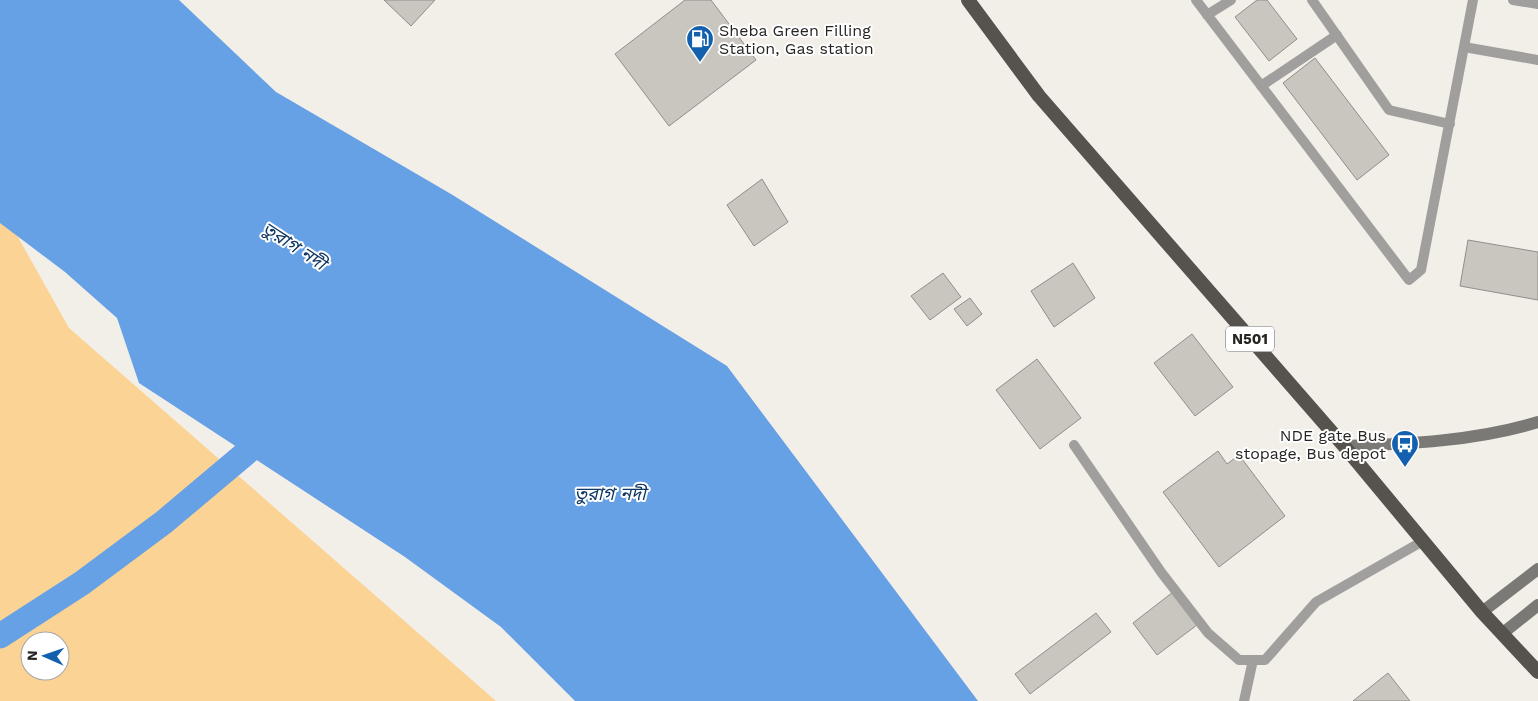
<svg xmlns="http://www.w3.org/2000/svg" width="1538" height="701" font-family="'Work Sans','Noto Sans Bengali',sans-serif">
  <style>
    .green { fill: #fbd394; fill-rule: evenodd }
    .water { fill: #66a0e5 }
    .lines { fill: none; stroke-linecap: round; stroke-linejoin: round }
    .canal { stroke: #66a0e5; stroke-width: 25 }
    .building { fill: #c9c5bf; stroke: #918e89 }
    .service { stroke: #a19f9d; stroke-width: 10 }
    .secondary { stroke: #7b7975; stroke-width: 12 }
    .trunk { stroke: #56524e; stroke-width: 14 }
    .labels { text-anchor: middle; stroke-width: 4; stroke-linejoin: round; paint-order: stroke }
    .shield { fill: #fff; stroke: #676665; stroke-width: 1 }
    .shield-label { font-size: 15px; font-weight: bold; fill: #262523 }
    .poi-label { font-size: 16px; fill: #262523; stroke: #fff; text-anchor: start }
    .water-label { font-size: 18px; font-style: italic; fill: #0f3763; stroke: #fff }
  </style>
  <rect width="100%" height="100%" fill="#f2eee8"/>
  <path class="green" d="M0 205 69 328 496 701H0ZM30 641H60V671H30Z"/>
  <path class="water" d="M0 0H179L276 92 451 194 727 366 978 701H575L501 627 405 557 139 383 117 318 65 272 0 223Z"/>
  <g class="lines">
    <path class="canal" d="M0 636 82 583 164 522 265 437 271 430"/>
  </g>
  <path class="building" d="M384 0H435L411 26Z
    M685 0H711L756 60 669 126 615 54Z
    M1257 0H1267L1297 39 1269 61 1235 17Z
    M1315 58 1389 155 1357 180 1283 83Z
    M762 179 788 222 754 246 727 205Z
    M1468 240 1538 252V300L1460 286Z
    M1073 263 1095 298 1054 327 1031 291Z
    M943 273 961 297 930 320 911 296Z
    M970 298 982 314 967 326 954 309Z
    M1192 334 1233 387 1195 416 1154 363Z
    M1037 359 1081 418 1040 449 996 390Z
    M1218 451 1227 464 1239 455 1285 516 1219 567 1163 492Z
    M1173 592 1197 625 1157 655 1133 623Z
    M1096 613 1111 632 1030 694 1015 674Z
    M1388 673 1410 701H1353Z"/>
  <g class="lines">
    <path class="service" d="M1196 0 1409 280 1421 270 1473 0
      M1312 0 1389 110 1450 124
      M1513 0 1538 4
      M1207 15 1231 0
      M1464 47 1538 60
      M1261 86 1337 35
      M1074 445 1161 572 1208 633 1239 660H1265L1316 602 1423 541
      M1244 701 1253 660"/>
    <path class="secondary" d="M1344 446C1408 444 1476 441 1538 422
      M1482 612 1538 569
      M1503 633 1538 605"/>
    <path class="trunk" d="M968 0 1039 96 1344 446 1482 612 1538 672"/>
  </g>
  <defs>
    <symbol id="fuel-pin" viewBox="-11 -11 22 30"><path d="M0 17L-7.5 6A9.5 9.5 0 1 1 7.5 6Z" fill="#1360af" stroke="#fff"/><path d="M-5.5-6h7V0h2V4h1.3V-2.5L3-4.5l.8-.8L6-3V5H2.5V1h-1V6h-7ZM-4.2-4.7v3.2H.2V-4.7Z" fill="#fff"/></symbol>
    <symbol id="bus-pin" viewBox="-11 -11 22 30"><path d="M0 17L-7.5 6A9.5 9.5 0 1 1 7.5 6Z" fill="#1360af" stroke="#fff"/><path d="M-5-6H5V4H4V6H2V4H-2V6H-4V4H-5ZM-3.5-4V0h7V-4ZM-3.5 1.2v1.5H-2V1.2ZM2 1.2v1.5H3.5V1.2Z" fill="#fff"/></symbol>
  </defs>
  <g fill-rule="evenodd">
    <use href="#fuel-pin" x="684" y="23" width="32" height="43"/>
    <use href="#bus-pin" x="1389" y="428" width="32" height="43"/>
  </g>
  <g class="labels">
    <rect class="shield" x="1226" y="326.5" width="48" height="25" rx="4"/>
    <g class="shield-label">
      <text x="1250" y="344">N501</text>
    </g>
    <g class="poi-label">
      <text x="719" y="36">Sheba Green Filling<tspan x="719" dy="18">Station, Gas station</tspan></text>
      <text x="1386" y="441" text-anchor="end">NDE gate Bus<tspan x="1386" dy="18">stopage, Bus depot</tspan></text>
    </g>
    <g class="water-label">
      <text transform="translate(294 246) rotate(33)" y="6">তুরাগ নদী</text>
      <text x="610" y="500">তুরাগ নদী</text>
    </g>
  </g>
  <g transform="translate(45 656) rotate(272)"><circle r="24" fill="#ffffff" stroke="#a8a8a7"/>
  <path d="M0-4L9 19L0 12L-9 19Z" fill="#1360af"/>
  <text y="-8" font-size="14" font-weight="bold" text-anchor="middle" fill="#262523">N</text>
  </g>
</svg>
